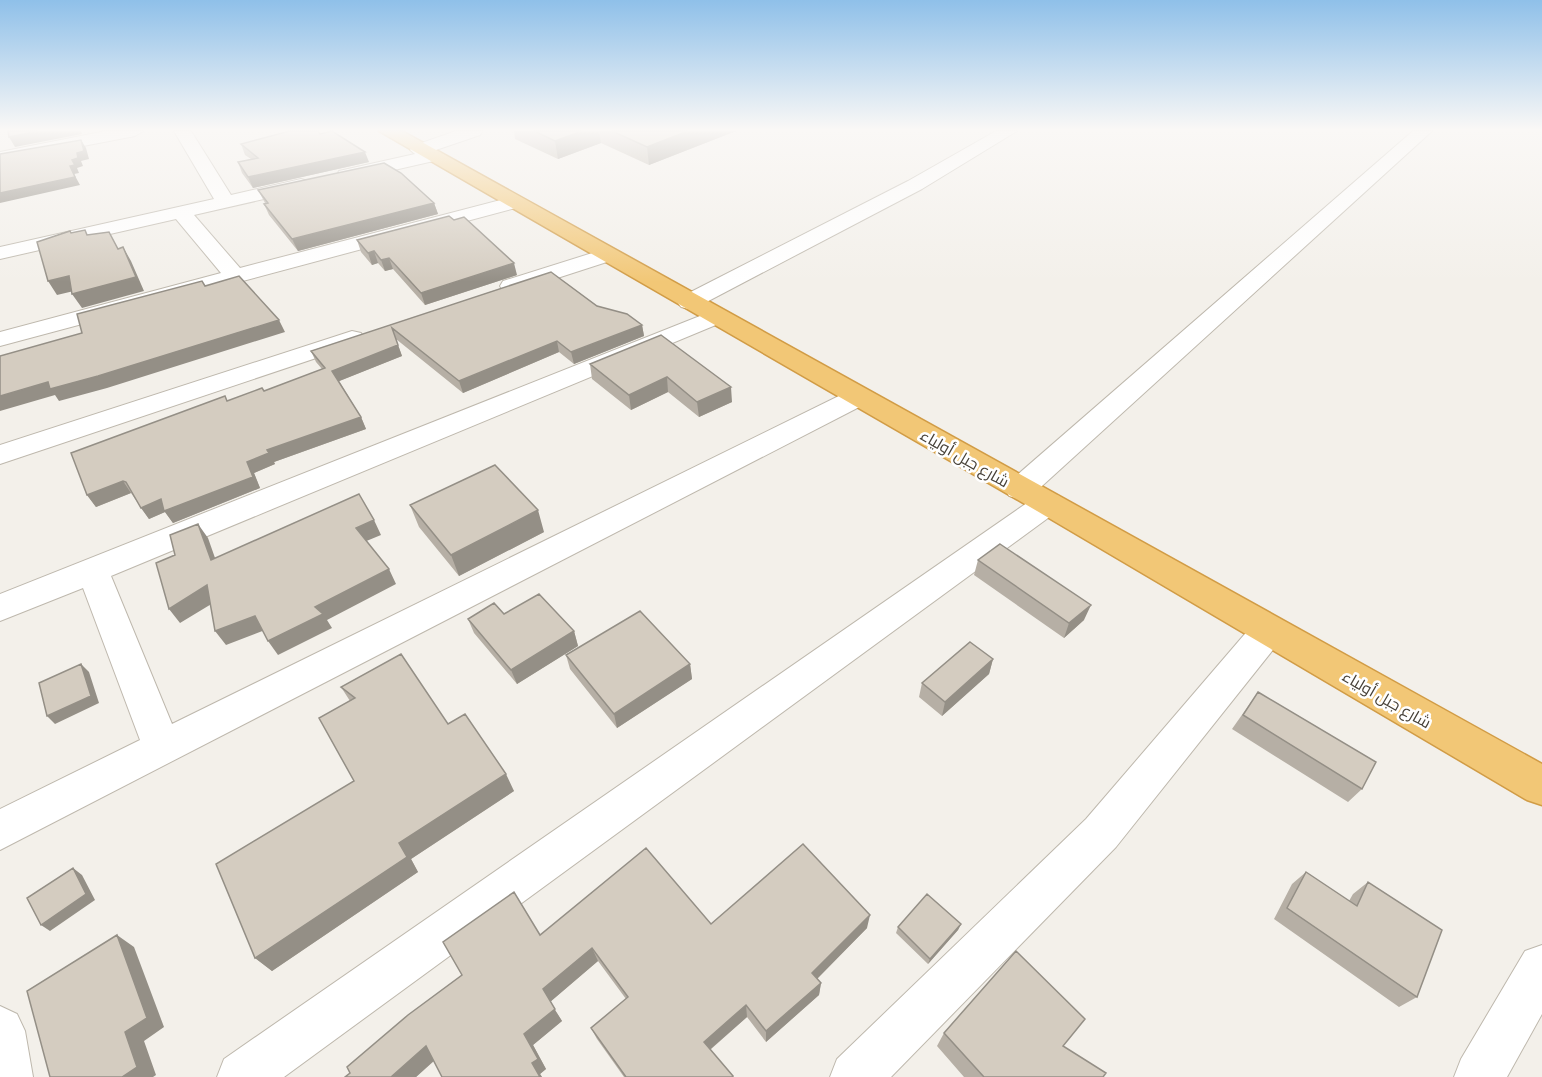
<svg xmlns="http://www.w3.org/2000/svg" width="1542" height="1077" font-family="'Public Sans',Cairo,sans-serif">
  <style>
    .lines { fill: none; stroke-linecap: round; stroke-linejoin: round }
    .street-casing { stroke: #beb8ad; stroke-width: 2 }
    .highway-casing { stroke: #d19c46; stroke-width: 3 }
    .street { fill: #fff; fill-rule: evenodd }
    .highway { fill: #f2c776; fill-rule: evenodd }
    .wall { fill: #b6afa5 }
    .shaded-wall { fill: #948f86 }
    .building { fill: #d4ccc0; stroke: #948f86; stroke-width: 1.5 }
    .labels { text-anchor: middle; stroke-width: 5; stroke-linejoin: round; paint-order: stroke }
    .street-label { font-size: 16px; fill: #474138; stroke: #fff }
  </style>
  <rect width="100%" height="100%" fill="#f3f0ea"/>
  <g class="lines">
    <defs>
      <path id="street" d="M106 131H143L135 136 0 162V152Z
        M174 131H191L231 195 301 179 308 181 310 185 308 189 194 215 240 268 512 197 519 199 522 203 519 207 0 346V332L221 273 176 219 0 259V247L214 199Z
        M456 131H482L480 135 433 151 441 156 438 160 346 181 339 179 337 175 339 171 415 154 410 150 413 146Z
        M996 131H1017L922 189 697 307 689 309 681 307 677 302 681 297 908 181Z
        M1413 131H1432L1031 496 1020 499 1009 496 1005 489 1009 482Z
        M605 249 613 250 616 255 613 260 511 293 503 291 500 286 503 281Z
        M715 310 723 312 727 317 723 322 111 576 172 724 849 391 858 389 867 391 871 397 867 403 0 850V809L140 740 83 588 0 621V594Z
        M352 331 361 333 364 338 361 343 0 464V445Z
        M1048 493 1059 496 1063 503 1059 510 284 1077H217L224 1059 1037 496Z
        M1268 617 1280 621 1285 631 1280 641 1116 847 891 1077H830L837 1059 1086 819 1256 621Z
        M1542 945V1014L1507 1077H1454L1461 1059 1525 951Z
        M0 1006 17 1014 25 1031 33 1077H0Z"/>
      <path id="highway" d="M379 131H402L1542 764V805L1527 800 1037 511Z"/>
    </defs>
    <use href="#street" class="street-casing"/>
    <use href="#highway" class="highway-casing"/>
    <use href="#street" class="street"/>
    <use href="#highway" class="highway"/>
  </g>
  <path class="wall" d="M514 131H736L649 165 601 143 558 159 515 139Z
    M320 134 369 162 253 188 242 173 238 162 251 159 245 155 241 144Z
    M258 190 434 203 438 214 298 251 269 215 264 204 265 203Z
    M357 240 517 275 425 305 393 269 385 271 378 263 372 265 361 252Z
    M551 272 597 306 642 325 644 336 574 364 559 352 463 393 396 339 402 356 339 381 361 417 366 429 274 462 275 464 254 473 260 488 173 523 165 512 149 519 131 493 96 507 87 495 228 401 264 391 322 369 316 362 311 351Z
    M661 335 732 402 699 417 668 392 631 410 592 379 590 364Z
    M410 505 544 532 459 576 419 527Z
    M978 560 1084 620 1064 638 974 575Z
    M504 614 574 631 578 646 517 684 474 633 468 619Z
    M566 655 690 664 692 679 617 728 570 669Z
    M993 659 989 674 942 716 919 697 922 683Z
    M341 687 448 724 514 791 411 859 418 872 272 971 255 958 354 781 350 701Z
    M1258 692 1362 789 1348 802 1232 729Z
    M1306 872 1349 901 1353 894 1368 882 1417 997 1399 1007 1274 919 1292 884Z
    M711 924 867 928 817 979 821 983 819 995 766 1042 747 1017 710 1050 734 1077H624L597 1039 591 1028 626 999 598 961 550 1002 562 1021 533 1045 546 1069 540 1074 542 1077H442L434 1061 416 1077H345L540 935Z
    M961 924 958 930 928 964 896 933 898 927Z
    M944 1033 1063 1046 1103 1077H964L937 1046Z"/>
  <path class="shaded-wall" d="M38 131H81L82 134 15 147 9 137Z
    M582 131H599L601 143 558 159 555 141Z
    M688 131H736L649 165 647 147Z
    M81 140 86 148 89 159 81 161 83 166 77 168 79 173 74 174 80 185 0 203V193L70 166 77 153Z
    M365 152 369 162 253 188 248 177Z
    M434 203 438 214 298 251 292 239Z
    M123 247 131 261 144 291 82 308 72 294Z
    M374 251 378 263 372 265 368 253Z
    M389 258 393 269 385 271 381 260Z
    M514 263 517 275 425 305 421 293Z
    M69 276 78 290 57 295 48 281Z
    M279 320 285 332 107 388 59 401 55 395 0 411V396L48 382Z
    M642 325 644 336 574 364 571 352Z
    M557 341 559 352 463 393 459 381Z
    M398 345 402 356 337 382 332 371Z
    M667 377 668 392 631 410 629 395Z
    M731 387 732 402 699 417 697 402Z
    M361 417 366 429 274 462 275 464 254 473 260 488 173 523 165 512 149 519 141 508 247 462 267 450Z
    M123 481 131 493 96 507 87 495Z
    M538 510 544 532 459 576 451 555Z
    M374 520 381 535 364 542 356 528Z
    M198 524 208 538 221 575 211 560Z
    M389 569 396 584 327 620 332 628 278 655 268 641 315 607Z
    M207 585 218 600 180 623 169 609Z
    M1091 605 1084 620 1064 638 1069 623Z
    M255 616 265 630 226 645 215 631Z
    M574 631 578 646 517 684 511 670Z
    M993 659 989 674 942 716 945 702Z
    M81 664 89 672 99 703 55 724 47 716Z
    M690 664 692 679 617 728 614 714Z
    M506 774 514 791 411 859 418 872 272 971 255 958 399 843Z
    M73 868 82 875 95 900 50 931 41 925Z
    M870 915 867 928 810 986 812 973Z
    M961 924 958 930 928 964 930 959Z
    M117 935 134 947 164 1027 144 1041 156 1075 153 1077H122L125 1032Z
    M592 948 598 961 550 1002 562 1021 533 1045 546 1069 540 1074 542 1077H540L532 1063 524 1034 543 989Z
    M821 983 819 995 766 1042V1031Z
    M746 1005 747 1017 706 1053 704 1042Z
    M426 1046 438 1057 416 1077H391Z"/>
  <path class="building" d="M8 131H38L9 137Z
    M290 131H318L320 134 332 131 365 152 248 177 238 162 258 158 241 144Z
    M534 131H582L555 141Z
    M612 131H688L647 147Z
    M81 140 84 151 77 153 78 158 72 160 75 165 70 166 75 177 0 193V154Z
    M384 163 401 173 434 203 292 239 264 204 268 203 258 190Z
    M449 216 454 220 464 217 514 263 421 293 389 258 381 260 374 251 368 253 357 240Z
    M85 230 87 235 109 232 118 249 123 247 136 277 72 294 69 276 48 281 37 242 70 231 71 233Z
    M551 272 597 306 627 314 642 325 571 352 557 341 459 381 392 328 398 345 332 371 361 417 267 450 269 453 247 462 253 477 164 511 161 499 141 508 126 482 123 481 87 495 71 453 225 396 227 401 262 388 264 391 325 368 311 351Z
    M239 276 279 320 98 376 50 389 48 382 0 396V356L82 333 77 314 202 281 205 286Z
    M661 335 731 387 697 402 667 377 629 395 590 364Z
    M495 465 538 510 451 555 410 505Z
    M359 494 374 520 356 528 389 569 315 607 323 614 268 641 255 616 215 631 207 585 169 609 156 563 175 555 170 535 198 524 211 560Z
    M1000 544 1091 605 1069 623 978 560Z
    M539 594 574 631 511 670 468 619 494 603 504 614Z
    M640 611 690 664 614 714 566 655Z
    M970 642 993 659 945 702 922 683Z
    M401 654 448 724 465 714 506 774 399 843 407 857 255 958 216 864 354 781 319 718 355 698 341 687Z
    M81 664 91 696 47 716 39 683Z
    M1258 692 1376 762 1362 789 1243 715Z
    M803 844 870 915 812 973 821 983 766 1031 746 1005 704 1042 733 1076 732 1077H626L591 1028 628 997 592 948 543 989 555 1009 524 1034 538 1059 532 1063 540 1077H442L426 1046 391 1077H345L350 1073 347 1067 408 1015 462 975 443 942 514 892 540 935 646 848 711 924Z
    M73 868 86 894 41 925 27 898Z
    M1306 872 1357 906 1368 882 1442 930 1417 997 1287 908Z
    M927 894 961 924 930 959 898 927Z
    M117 935 147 1018 125 1032 137 1067 122 1077H50L27 991Z
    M1016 951 1085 1019 1063 1046 1106 1073 1103 1077H984L944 1033Z"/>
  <linearGradient id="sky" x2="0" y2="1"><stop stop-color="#8fc0e9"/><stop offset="0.46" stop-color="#faf8f6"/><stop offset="1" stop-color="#faf8f6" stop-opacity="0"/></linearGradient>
  <rect width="1542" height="282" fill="url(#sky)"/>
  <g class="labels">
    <g class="street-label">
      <text transform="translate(965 458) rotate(30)" y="6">شارع جبل أولياء</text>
      <text transform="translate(1387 699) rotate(30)" y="6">شارع جبل أولياء</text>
    </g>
  </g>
</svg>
